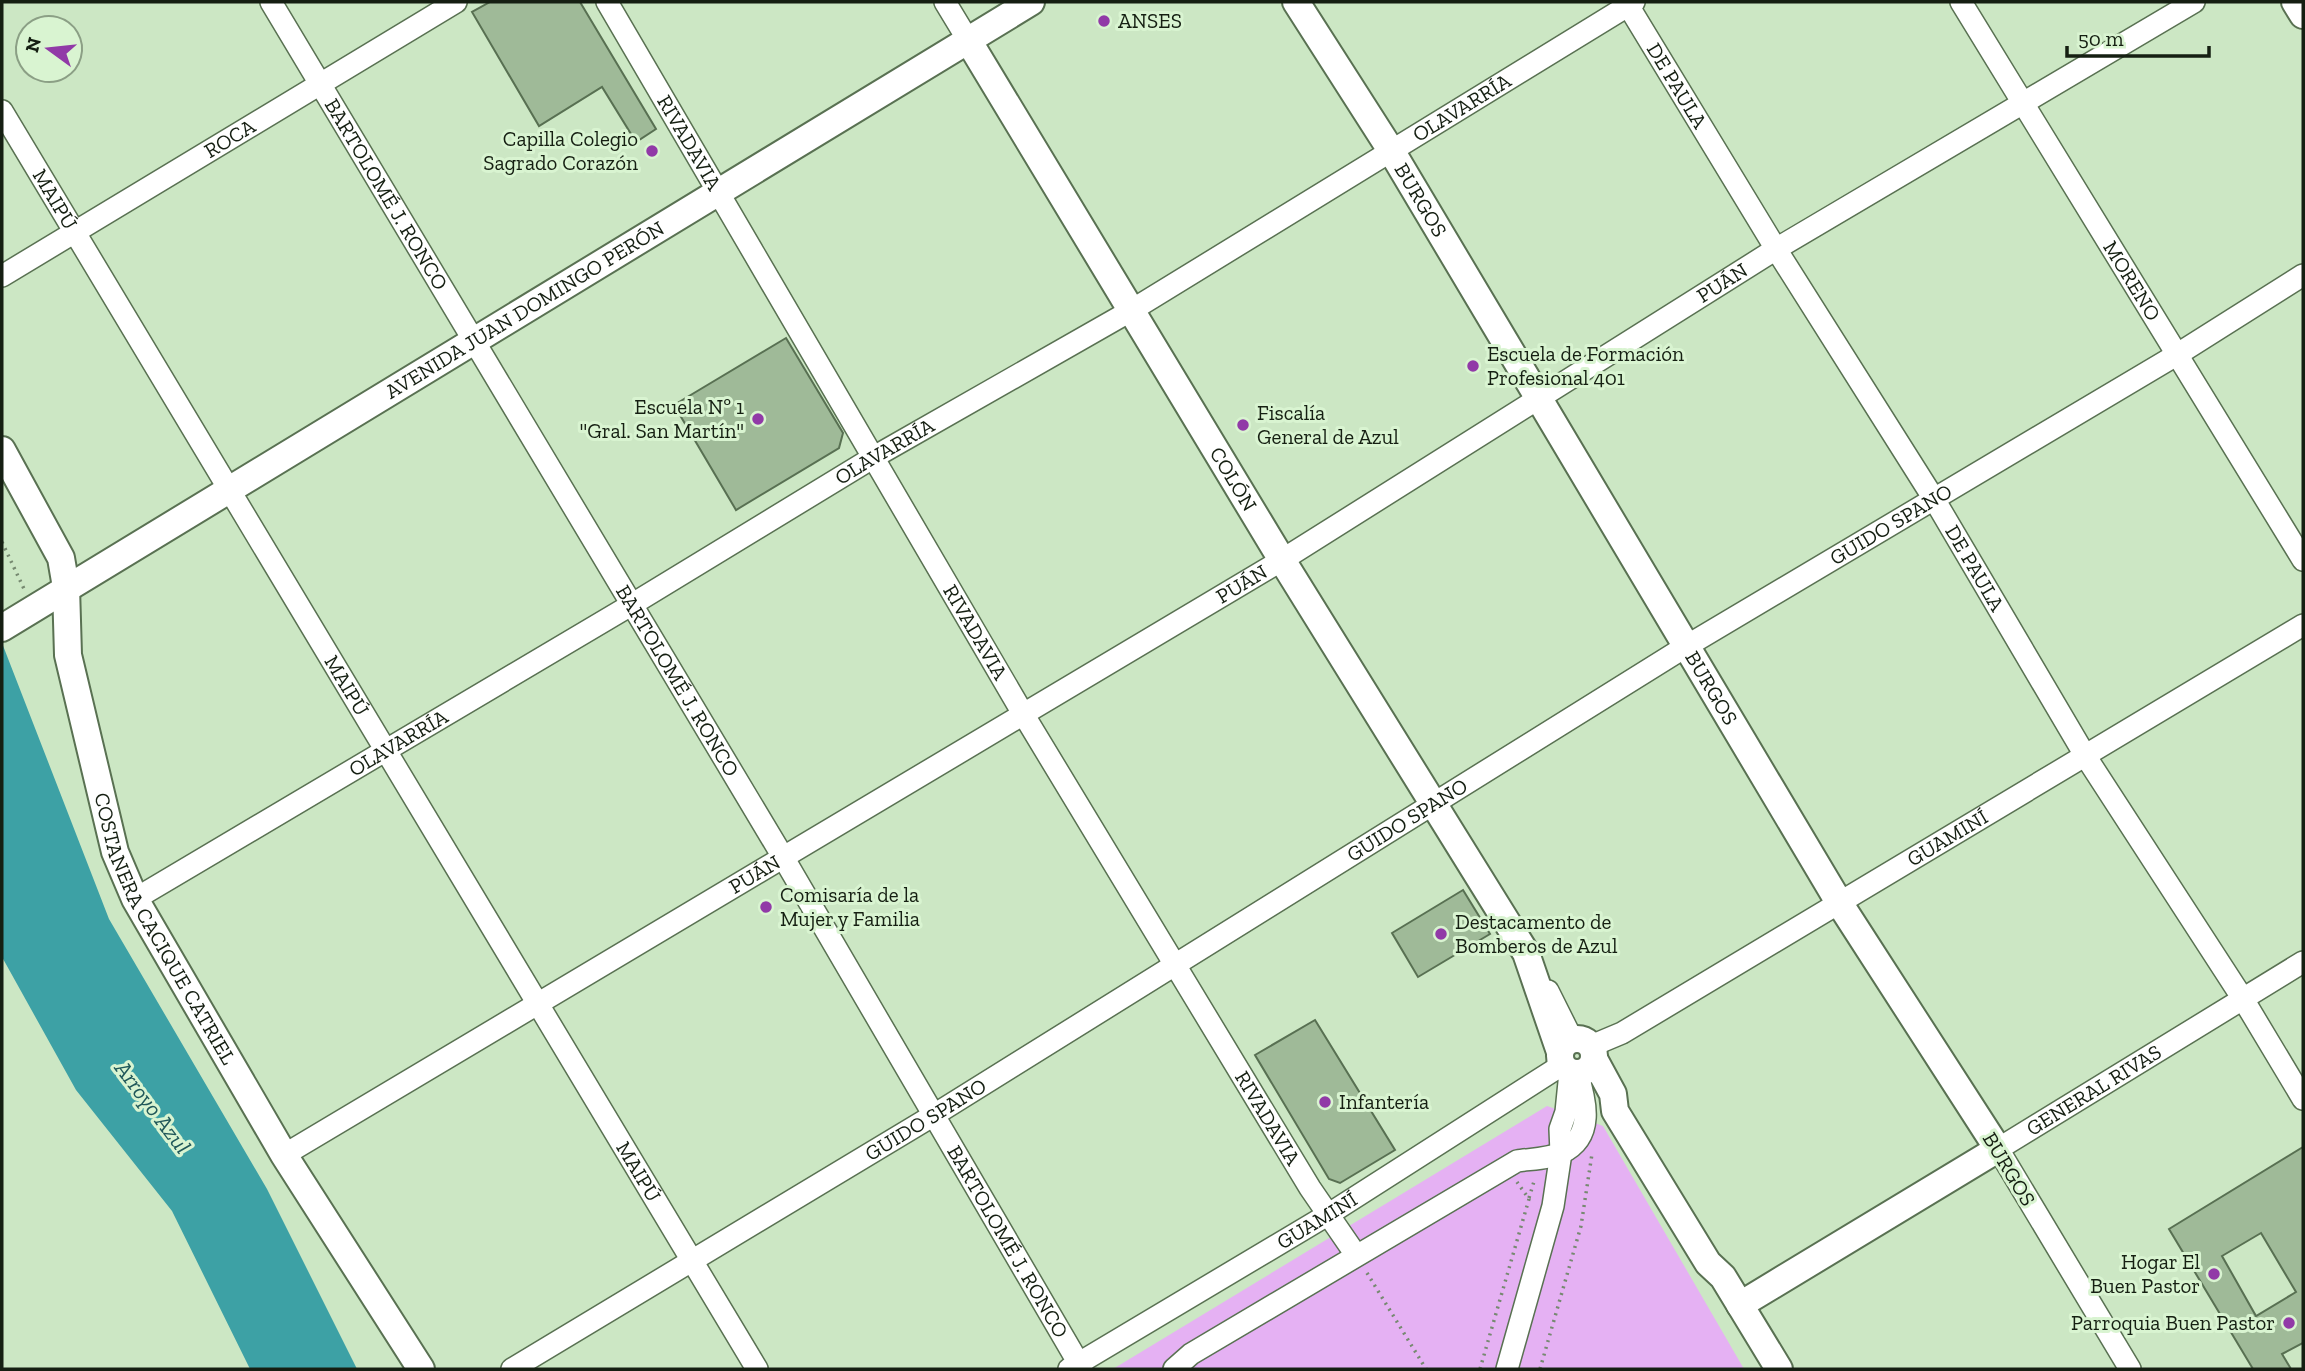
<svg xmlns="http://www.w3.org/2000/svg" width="2305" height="1371" font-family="'Zilla Slab',serif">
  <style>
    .green { fill: #e5b1f3 }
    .water { fill: #3da1a5 }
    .building { fill: #9fba98; stroke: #587052; stroke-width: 2; fill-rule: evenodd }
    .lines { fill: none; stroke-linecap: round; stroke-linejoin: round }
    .minor-casing { stroke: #597152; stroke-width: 24 }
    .major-casing { stroke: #597152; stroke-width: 30 }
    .path { stroke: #768970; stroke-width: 3.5; stroke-dasharray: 2 5; stroke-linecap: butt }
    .minor { stroke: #fff; stroke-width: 21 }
    .major { stroke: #fff; stroke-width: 26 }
    .poi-dot { fill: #913aa7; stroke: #d9f4d1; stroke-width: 2.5 }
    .labels { text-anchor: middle; stroke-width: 6; stroke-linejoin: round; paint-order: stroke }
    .poi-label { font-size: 21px; fill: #151f12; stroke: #d9f4d1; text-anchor: start }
    .street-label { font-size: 21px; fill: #151f12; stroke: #d9f4d1 }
    .water-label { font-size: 23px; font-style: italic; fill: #20585a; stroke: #d9f4d1 }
  </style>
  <rect width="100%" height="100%" fill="#cce7c4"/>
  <path class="green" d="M1547 1106 1603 1126 1744 1369H1113Z"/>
  <path class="water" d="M2 643 109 919 267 1189 357 1369H250L172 1211 76 1090 2 957Z"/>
  <path class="building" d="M490 2H580L656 129 636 142 602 87 539 126 472 12Z
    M786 338 843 433 839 448 736 510 674 405Z
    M1463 890 1490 934 1418 977 1392 933Z
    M1315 1020 1395 1150 1340 1183 1329 1179 1255 1055Z
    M2303 1147V1343L2282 1354 2291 1369H2253L2169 1229ZM2261 1233 2296 1292 2256 1316 2222 1256Z"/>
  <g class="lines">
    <defs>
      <g id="minor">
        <path id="s1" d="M271 2 783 857 1082 1369"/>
        <path id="s2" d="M607 2 1022 712 1310 1188 1356 1255"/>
        <path d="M945 2 968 40"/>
        <path id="s3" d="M1626 2 1776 249 1934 499 2086 757 2243 999 2303 1099"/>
        <path id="s4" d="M1961 2 2303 560"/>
        <path id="s5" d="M2 111 757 1369"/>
        <path id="s6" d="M2 276 456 2"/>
        <path id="s7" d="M135 899 631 605 874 457 1132 310 1634 2"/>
        <path d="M1548 991 1572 1039"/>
        <path id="s8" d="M1591 1046 1622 1033 2303 625"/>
        <path id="s9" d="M284 1155 1282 560 1776 249 2194 2"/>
        <path id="s10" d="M512 1369 934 1115 1685 647 2178 354 2303 275"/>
        <path id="s11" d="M1069 1369 1329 1214 1562 1065"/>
        <path d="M1174 1369 1191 1354 1517 1161C1530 1159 1549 1159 1561 1153 1595 1137 1586 1101 1577 1073"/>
        <path d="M1507 1369 1553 1206 1561 1153 1560 1129 1566 1112 1570 1072"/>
        <path id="s12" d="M2130 1369 1998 1149 2303 962"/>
      </g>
      <g id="major">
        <path id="s13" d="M1296 2 1392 152 1840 904 1998 1149 1740 1305"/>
        <path d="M2295 2 2303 15"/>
        <path id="s14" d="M968 40 1282 560 1526 953 1560 1052"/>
        <path id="s15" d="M2 450 61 558 66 587 68 655 115 852 135 899 284 1155 421 1369"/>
        <path id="s16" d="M2 628 1031 2"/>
        <circle cx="1577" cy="1056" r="17"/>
        <path d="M1594 1059 1613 1094 1615 1111 1708 1263 1723 1277 1779 1369"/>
      </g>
    </defs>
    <use href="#minor" class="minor-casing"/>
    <use href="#major" class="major-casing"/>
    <path class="path" d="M2 542 25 591
      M1529 1198 1535 1178
      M1367 1273 1426 1369
      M1480 1369 1529 1199 1517 1182
      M1540 1369 1581 1226 1592 1154"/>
    <use href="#minor" class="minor"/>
    <use href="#major" class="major"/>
  </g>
  <g class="poi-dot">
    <circle cx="1104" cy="21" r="7"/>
    <circle cx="652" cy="151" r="7"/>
    <circle cx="1473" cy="366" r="7"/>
    <circle cx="758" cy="419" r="7"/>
    <circle cx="1243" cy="425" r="7"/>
    <circle cx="766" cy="907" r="7"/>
    <circle cx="1441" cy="934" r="7"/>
    <circle cx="1325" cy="1102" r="7"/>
    <circle cx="2214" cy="1274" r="7"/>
    <circle cx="2289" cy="1323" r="7"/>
  </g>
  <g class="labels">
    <g class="poi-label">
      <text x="1118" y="28">ANSES</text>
      <text x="638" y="146" text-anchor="end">Capilla Colegio<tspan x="638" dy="24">Sagrado Corazón</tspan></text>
      <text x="1487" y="361">Escuela de Formación<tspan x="1487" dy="24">Profesional 401</tspan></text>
      <text x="744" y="414" text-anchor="end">Escuela Nº 1<tspan x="744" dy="24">"Gral. San Martín"</tspan></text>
      <text x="1257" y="420">Fiscalía<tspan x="1257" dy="24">General de Azul</tspan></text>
      <text x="780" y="902">Comisaría de la<tspan x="780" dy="24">Mujer y Familia</tspan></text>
      <text x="1455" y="929">Destacamento de<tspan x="1455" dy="24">Bomberos de Azul</tspan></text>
      <text x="1339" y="1109">Infantería</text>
      <text x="2200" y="1269" text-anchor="end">Hogar El<tspan x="2200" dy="24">Buen Pastor</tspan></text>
      <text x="2275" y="1330" text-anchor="end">Parroquia Buen Pastor</text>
    </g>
    <g class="street-label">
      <text dy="7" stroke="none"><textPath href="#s3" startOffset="98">DE PAULA</textPath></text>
      <text dy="7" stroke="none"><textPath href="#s7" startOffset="1545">OLAVARRÍA</textPath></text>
      <text dy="7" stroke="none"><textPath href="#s6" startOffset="266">ROCA</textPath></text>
      <text dy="7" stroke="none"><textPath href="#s2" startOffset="163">RIVADAVIA</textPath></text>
      <text dy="7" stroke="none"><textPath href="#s1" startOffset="224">BARTOLOMÉ J. RONCO</textPath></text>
      <text dy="7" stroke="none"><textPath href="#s5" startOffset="103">MAIPÚ</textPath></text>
      <text dy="7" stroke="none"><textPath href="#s13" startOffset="234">BURGOS</textPath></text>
      <text dy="7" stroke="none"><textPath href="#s4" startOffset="327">MORENO</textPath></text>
      <text dy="7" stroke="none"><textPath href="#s9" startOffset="1682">PUÁN</textPath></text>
      <text dy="7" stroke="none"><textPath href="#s16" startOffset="612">AVENIDA JUAN DOMINGO PERÓN</textPath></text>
      <text dy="7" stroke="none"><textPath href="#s7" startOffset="873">OLAVARRÍA</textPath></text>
      <text dy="7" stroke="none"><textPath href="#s14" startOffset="513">COLÓN</textPath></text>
      <text dy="7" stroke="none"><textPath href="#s10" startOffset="1617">GUIDO SPANO</textPath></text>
      <text dy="7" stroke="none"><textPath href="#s3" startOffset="665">DE PAULA</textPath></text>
      <text dy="7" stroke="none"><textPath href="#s9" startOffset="1115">PUÁN</textPath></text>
      <text dy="7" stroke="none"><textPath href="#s2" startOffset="730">RIVADAVIA</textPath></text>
      <text dy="7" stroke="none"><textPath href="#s1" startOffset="791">BARTOLOMÉ J. RONCO</textPath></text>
      <text dy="7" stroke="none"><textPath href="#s5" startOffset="670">MAIPÚ</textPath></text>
      <text dy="7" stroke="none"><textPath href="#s13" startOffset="802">BURGOS</textPath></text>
      <text dy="7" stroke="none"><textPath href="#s7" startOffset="306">OLAVARRÍA</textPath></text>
      <text dy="7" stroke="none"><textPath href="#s10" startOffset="1050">GUIDO SPANO</textPath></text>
      <text dy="7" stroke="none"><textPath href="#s8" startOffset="413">GUAMINÍ</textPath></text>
      <text dy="7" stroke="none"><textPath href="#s9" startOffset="548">PUÁN</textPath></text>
      <text dy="7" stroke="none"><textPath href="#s15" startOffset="513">COSTANERA CACIQUE CATRIEL</textPath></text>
      <text dy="7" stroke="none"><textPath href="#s12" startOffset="369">GENERAL RIVAS</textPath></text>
      <text dy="7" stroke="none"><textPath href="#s2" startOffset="1297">RIVADAVIA</textPath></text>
      <text dy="7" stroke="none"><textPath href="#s10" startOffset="483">GUIDO SPANO</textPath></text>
      <text transform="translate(2009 1169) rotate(59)" y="7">BURGOS</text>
      <text dy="7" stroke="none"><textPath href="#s5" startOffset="1237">MAIPÚ</textPath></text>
      <text dy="7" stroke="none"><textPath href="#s11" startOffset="289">GUAMINÍ</textPath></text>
      <text dy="7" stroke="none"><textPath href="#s1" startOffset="1442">BARTOLOMÉ J. RONCO</textPath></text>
    </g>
    <g class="water-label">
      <text transform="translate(153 1107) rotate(53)" y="8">Arroyo Azul</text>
    </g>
  </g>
  <rect width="2305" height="1371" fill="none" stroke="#151f12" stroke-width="7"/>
  <g transform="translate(49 49) rotate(285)"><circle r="33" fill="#d9f4d1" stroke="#8b9f85" stroke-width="2"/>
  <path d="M0-5L12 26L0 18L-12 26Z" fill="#913aa7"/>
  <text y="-10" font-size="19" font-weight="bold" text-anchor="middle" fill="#151f12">N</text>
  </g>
  <path d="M2067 46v10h142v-10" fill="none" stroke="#151f12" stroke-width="3.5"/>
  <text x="2078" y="46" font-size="21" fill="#151f12" stroke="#d9f4d1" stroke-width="5" paint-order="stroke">50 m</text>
</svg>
